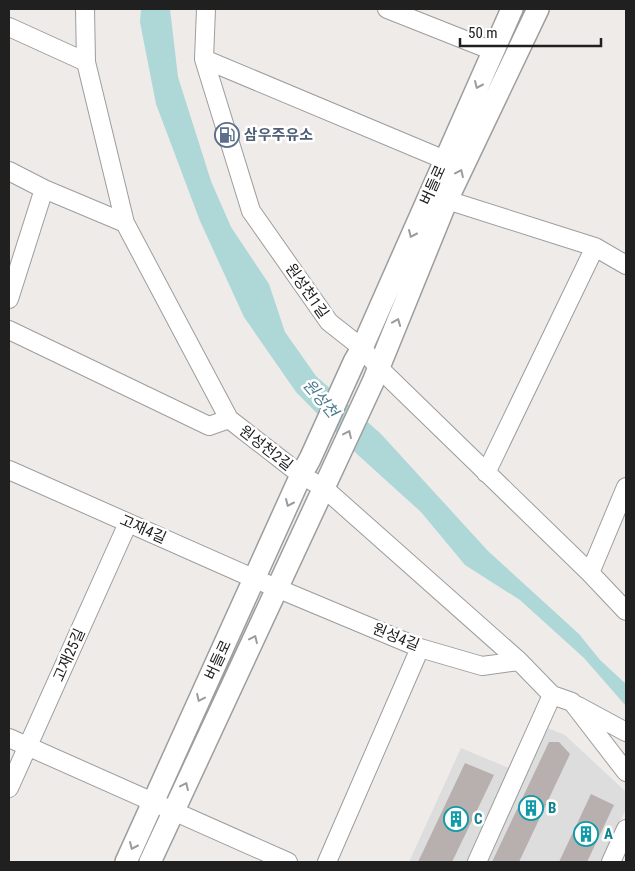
<svg xmlns="http://www.w3.org/2000/svg" width="635" height="871" font-family="'Roboto Condensed','Noto Sans KR',sans-serif">
  <style>
    .residential { fill: #dedddd }
    .water { fill: #aed7d8 }
    .building { fill: #b8b0ae }
    .lines { fill: none; stroke-linecap: round; stroke-linejoin: round }
    .minor-casing { stroke: #9d9d9d; stroke-width: 20 }
    .tertiary-casing { stroke: #9d9d9d; stroke-width: 24 }
    .minor { stroke: #fff; stroke-width: 18 }
    .tertiary { stroke: #fff; stroke-width: 21 }
    .oneway { stroke: #9b9b9b }
    .labels { text-anchor: middle; stroke-width: 5; stroke-linejoin: round; paint-order: stroke }
    .service-label { font-size: 15px; font-weight: bold; fill: #4e5e75; stroke: #fff; text-anchor: start }
    .street-label { font-size: 15px; fill: #202020; stroke: #fff }
    .culture-label { font-size: 15px; font-weight: bold; fill: #0d838f; stroke: #fff; text-anchor: start }
    .water-label { font-size: 16px; font-style: italic; fill: #4c7b8f; stroke: #fff }
  </style>
  <rect width="100%" height="100%" fill="#efebe8"/>
  <path class="residential" d="M538 724 565 735 626 792V809L601 862H409L461 748 516 771Z"/>
  <path class="water" d="M141 9H170L178 77 211 181 231 227 269 284 285 332 316 376 381 434 488 551 579 634 600 660 626 684V706L584 658 520 600 465 565 421 512 358 455 296 392 244 317 200 221 156 104 140 22Z"/>
  <path class="building" d="M549 742H559L570 754 519 862H492Z
    M465 763 494 775 452 862H418Z
    M591 794 614 805 587 862H559Z"/>
  <g class="lines">
    <defs>
      <path id="minor" d="M85 9 86 62 125 223 229 419 301 475 324 488 519 661 552 695 572 702 626 772
        M206 9 204 59 251 211 329 322 362 348 378 367 590 573 626 611
        M387 9 493 51
        M9 27 86 62
        M204 59 445 160
        M9 171 44 189 125 223
        M447 200 595 247 626 265
        M9 299 44 189
        M9 330 209 426 229 419
        M9 470 255 579 420 648 482 666 519 661
        M486 473 595 247
        M590 573 626 487
        M578 706 626 732
        M9 738 288 862
        M9 788 128 523
        M327 862 420 648
        M477 862 552 695
        M611 862 626 829"/>
      <path id="tertiary" d="M126 862 301 475 310 459 354 362 362 348 512 9
        M150 862 373 382 447 200 538 9"/>
    </defs>
    <use href="#minor" class="minor-casing"/>
    <use href="#tertiary" class="tertiary-casing"/>
    <use href="#minor" class="minor"/>
    <use href="#tertiary" class="tertiary"/>
  </g>
  <defs><path id="oneway-chevron" d="M-2-3.5L2.5 0L-2 3.5" fill="none" stroke-width="1.6" stroke-linecap="round" stroke-linejoin="round" transform="scale(1.25)"/></defs>
  <g class="oneway">
    <use href="#oneway-chevron" transform="translate(478 85) rotate(114)"/>
    <use href="#oneway-chevron" transform="translate(460 173) rotate(-65)"/>
    <use href="#oneway-chevron" transform="translate(412 234) rotate(114)"/>
    <use href="#oneway-chevron" transform="translate(397 322) rotate(-68)"/>
    <use href="#oneway-chevron" transform="translate(348 434) rotate(-65)"/>
    <use href="#oneway-chevron" transform="translate(289 503) rotate(114)"/>
    <use href="#oneway-chevron" transform="translate(254 639) rotate(-65)"/>
    <use href="#oneway-chevron" transform="translate(200 698) rotate(115)"/>
    <use href="#oneway-chevron" transform="translate(185 786) rotate(-65)"/>
    <use href="#oneway-chevron" transform="translate(133 846) rotate(114)"/>
  </g>
  <defs>
    <symbol id="fuel-ring" viewBox="-11 -11 22 22"><circle r="9.5" fill="#fff" stroke="#5c6f8a" stroke-width="1.5"/><path d="M-5.5-6h7V0h2V4h1.3V-2.5L3-4.5l.8-.8L6-3V5H2.5V1h-1V6h-7ZM-4.2-4.7v3.2H.2V-4.7Z" fill="#5c6f8a"/></symbol>
    <symbol id="building-ring" viewBox="-11 -11 22 22"><circle r="9.5" fill="#fff" stroke="#0f9aa8" stroke-width="1.5"/><path d="M-4-6H4V6H1V3H-1V6H-4ZM-2.5-4.3h1.7v1.8h-1.7ZM.8-4.3h1.7v1.8H.8ZM-2.5-1h1.7V.8h-1.7ZM.8-1h1.7V.8H.8Z" fill="#0f9aa8"/></symbol>
  </defs>
  <g fill-rule="evenodd">
    <use href="#fuel-ring" x="213" y="121" width="28" height="28"/>
    <use href="#building-ring" x="517" y="794" width="28" height="28"/>
    <use href="#building-ring" x="442" y="805" width="28" height="28"/>
    <use href="#building-ring" x="572" y="820" width="28" height="28"/>
  </g>
  <g class="labels">
    <g class="service-label">
      <text x="244" y="140">삼우주유소</text>
    </g>
    <g class="street-label">
      <text transform="translate(433 185) rotate(-66)" y="5">버들로</text>
      <text transform="translate(307 291) rotate(55)" y="5">원성천1길</text>
      <text transform="translate(266 448) rotate(38)" y="5">원성천2길</text>
      <text transform="translate(143 529) rotate(24)" y="5">고재4길</text>
      <text transform="translate(396 637) rotate(22)" y="5">원성4길</text>
      <text transform="translate(69 655) rotate(-66)" y="5">고재25길</text>
      <text transform="translate(218 660) rotate(-65)" y="5">버들로</text>
    </g>
    <g class="culture-label">
      <text x="548" y="813">B</text>
      <text x="474" y="824">C</text>
      <text x="604" y="839">A</text>
    </g>
    <g class="water-label">
      <text transform="translate(321 398) rotate(50)" y="6">원성천</text>
    </g>
  </g>
  <rect width="635" height="871" fill="none" stroke="#202020" stroke-width="20"/>
  <path d="M460 38v8h141v-8" fill="none" stroke="#202020" stroke-width="2.5"/>
  <text x="468" y="38" font-size="15" fill="#202020" stroke="#ffffff" stroke-width="4" paint-order="stroke">50 m</text>
</svg>
